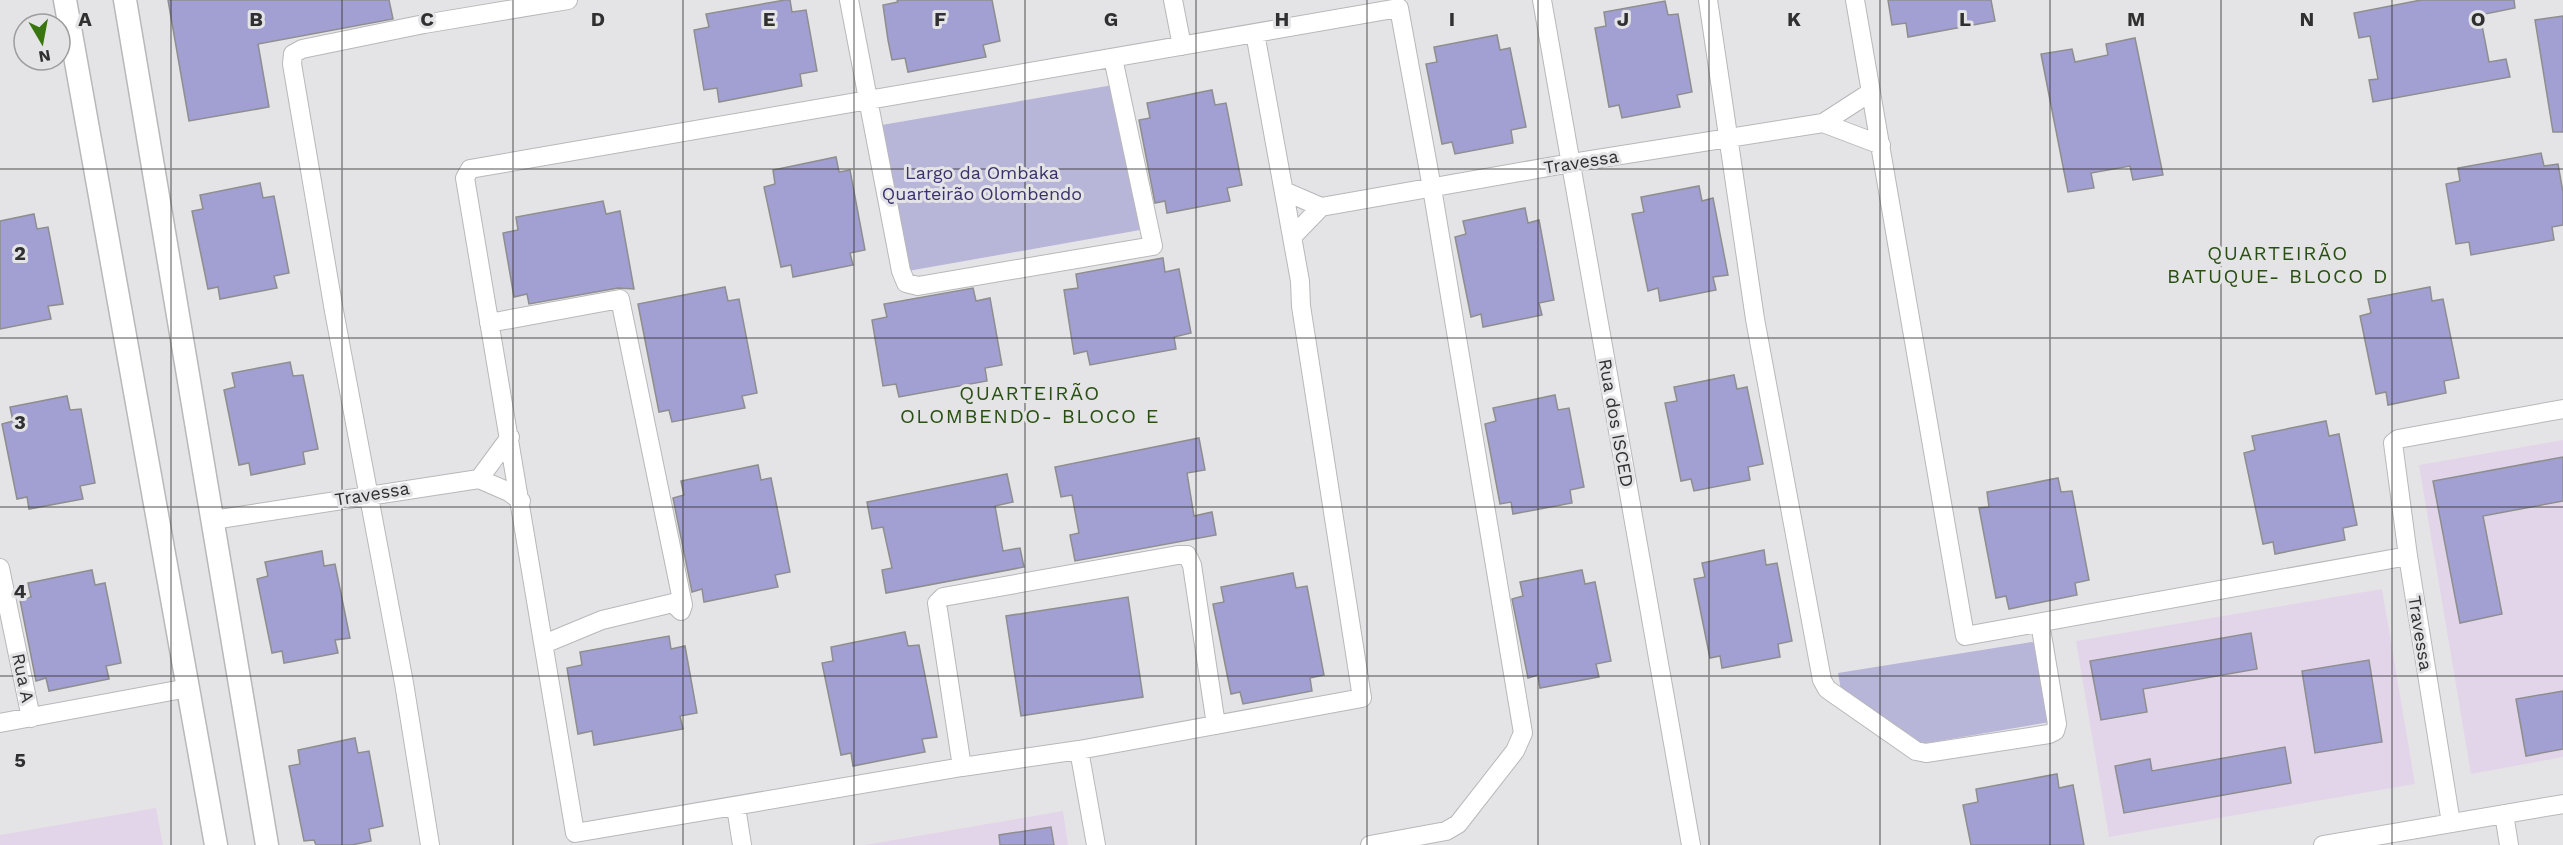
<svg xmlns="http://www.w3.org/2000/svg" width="2563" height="845" font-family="'Work Sans',sans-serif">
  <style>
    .education { fill: #e2d5e9 }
    .green { fill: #b7b5d8 }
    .building { fill: #a29fd2; stroke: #8e8e8f; stroke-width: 1.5 }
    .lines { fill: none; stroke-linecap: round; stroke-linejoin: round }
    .minor-casing { stroke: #b8b8ba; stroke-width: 20 }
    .tertiary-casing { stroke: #b8b8ba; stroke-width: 25 }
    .minor { stroke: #fff; stroke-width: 18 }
    .tertiary { stroke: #fff; stroke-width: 22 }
    .grid { fill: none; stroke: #303030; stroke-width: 1.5; stroke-opacity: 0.55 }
    .labels { text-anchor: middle; stroke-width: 6; stroke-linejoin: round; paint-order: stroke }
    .street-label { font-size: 18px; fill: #303030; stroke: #e4e4e6 }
    .park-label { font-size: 18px; fill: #3a316f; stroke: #e4e4e6 }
    .neighbourhood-label { font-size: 20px; letter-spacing: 1.5px; fill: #295012; stroke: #e4e4e6 }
    .grid-label { font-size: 20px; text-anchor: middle; font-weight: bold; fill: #303030; stroke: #e4e4e6; stroke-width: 6; stroke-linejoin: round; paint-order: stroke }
  </style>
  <rect width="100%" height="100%" fill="#e4e4e6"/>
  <path class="education" d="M2563 440V757L2471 774 2419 465Z
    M2382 589 2415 784 2109 837 2076 641Z
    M156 808 163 845H0V835Z
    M1063 811 1068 845H865Z"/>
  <path class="green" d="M1113 85 1140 230 908 271 882 125Z
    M2032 642 2039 646 2050 722 1921 744 1841 690 1838 673Z"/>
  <path class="building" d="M168 0H389L393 19 258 44 269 107 189 121Z
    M785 0H790L792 12 806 10 817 71 800 74 802 86 719 102 717 88 704 90 694 30 709 27 706 14Z
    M897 0H992L1000 41 983 45 986 57 908 72 905 58 892 60 888 40 883 5 898 2Z
    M1888 0H1991L1995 21 1908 37 1906 23 1892 25Z
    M2421 0H2514L2515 8 2480 15 2489 62 2506 59 2510 77 2373 102 2369 80 2378 79 2370 36 2359 38 2354 13Z
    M1665 1 1668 15 1678 14 1692 92 1677 95 1680 107 1622 118 1619 105 1609 107 1595 28 1606 26 1604 12Z
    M2563 16V132H2553L2535 20Z
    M1497 35 1500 50 1510 48 1526 127 1511 130 1513 143 1455 154 1452 142 1442 144 1426 64 1437 62 1434 47Z
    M2135 38 2163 175 2133 180 2130 166 2091 173 2094 188 2068 192 2041 54 2072 49 2075 62 2108 55 2106 44Z
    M1212 90 1215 105 1226 103 1242 185 1227 188 1230 201 1167 213 1165 201 1155 203 1139 120 1150 118 1147 103Z
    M2541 153 2544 166 2558 164 2563 192V225L2552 227 2554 240 2471 255 2469 242 2456 244 2446 184 2460 181 2458 168Z
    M836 157 839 172 850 170 865 250 850 253 853 265 793 277 791 265 781 267 764 187 775 184 773 170Z
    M260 183 263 198 274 196 289 273 274 276 277 288 220 299 218 287 208 289 192 211 203 209 200 195Z
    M1699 186 1702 201 1713 198 1728 275 1713 277 1716 290 1660 301 1658 288 1648 291 1632 214 1644 212 1641 197Z
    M603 201 606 214 620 211 634 289 618 288 529 304 527 294 514 297 503 233 518 230 516 217Z
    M1525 208 1528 223 1539 220 1554 300 1539 303 1542 315 1483 327 1481 314 1471 317 1455 237 1466 234 1463 221Z
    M34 214 37 229 48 227 63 304 48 306 51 319 0 329V221Z
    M1163 258 1165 272 1179 269 1191 333 1174 337 1176 349 1090 365 1087 351 1074 354 1064 290 1078 288 1076 274Z
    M725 287 728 301 739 299 757 393 742 396 745 408 672 422 669 410 659 412 638 304Z
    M2430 287 2432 301 2443 299 2459 378 2444 381 2446 393 2388 405 2386 392 2376 394 2360 316 2371 313 2368 299Z
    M973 288 976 301 990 298 1002 365 985 368 987 381 899 397 896 384 883 386 872 320 887 317 884 304Z
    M290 362 293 376 303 375 318 449 303 452 305 464 251 475 249 463 239 465 224 390 235 387 232 373Z
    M1734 375 1737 389 1747 387 1763 464 1748 467 1750 480 1694 491 1691 479 1681 481 1665 403 1677 401 1674 387Z
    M1555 395 1558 410 1569 408 1584 487 1570 490 1572 503 1513 514 1511 502 1500 504 1485 424 1496 421 1493 408Z
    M67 396 70 410 81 409 95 483 80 486 83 499 29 509 27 497 17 499 2 424 13 421 10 407Z
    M2326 421 2329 436 2339 434 2357 525 2343 528 2345 540 2275 554 2273 542 2263 544 2244 453 2255 450 2252 436Z
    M1199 438 1205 470 1187 473 1194 516 1212 512 1216 535 1075 561 1070 535 1079 533 1072 495 1061 497 1055 467Z
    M2563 457V501L2483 516 2502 614 2460 623 2433 481Z
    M758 465 761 480 771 478 790 572 775 575 778 587 704 602 702 589 692 592 673 498 684 495 681 481Z
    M1007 474 1013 502 995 506 1003 551 1020 548 1024 567 886 593 882 570 892 568 883 527 872 529 867 502Z
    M2058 478 2061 492 2072 491 2089 580 2075 583 2077 595 2009 609 2006 596 1996 598 1979 508 1989 507 1987 492Z
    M1764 550 1766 565 1777 563 1792 641 1778 644 1780 657 1722 668 1720 656 1710 658 1694 579 1705 577 1702 563Z
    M322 551 324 566 335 564 350 638 335 640 338 653 284 663 282 651 272 653 257 579 268 576 265 562Z
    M92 570 95 585 105 583 121 663 106 666 109 679 49 691 46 678 36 681 20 600 31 597 28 583Z
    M1582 570 1585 584 1595 582 1611 661 1596 664 1599 677 1540 688 1538 675 1528 678 1512 599 1523 596 1520 582Z
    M1293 573 1296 588 1307 586 1324 675 1310 678 1312 691 1243 704 1240 692 1231 694 1213 604 1224 602 1221 587Z
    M1128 597 1143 697 1021 716 1006 616Z
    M905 632 908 646 919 645 937 737 922 739 925 752 853 766 851 753 841 755 822 663 833 661 831 647Z
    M2251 633 2257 669 2143 689 2147 712 2101 720 2090 661Z
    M669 636 671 649 685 646 697 713 680 716 683 729 594 745 592 731 578 734 567 668 582 665 580 652Z
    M2369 660 2382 742 2315 753 2302 671Z
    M2563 691V749L2526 756 2516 699Z
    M355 738 358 753 369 751 383 826 369 829 371 841 352 845H316L314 840 304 841 289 766 300 764 298 750Z
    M2285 747 2291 783 2124 813 2115 766 2150 759 2152 771Z
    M2057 774 2059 788 2073 785 2084 845H1971L1963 805 1978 802 1976 789Z
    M1051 827 1054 845H1000L999 835Z"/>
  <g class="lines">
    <defs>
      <path id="minor" d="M849 0 901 271 906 283 918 286 1153 246 1113 58
        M1173 0 1182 46
        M1542 0 1691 845
        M1708 0 1755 319 1822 680 1827 689 1916 751 1926 753 2049 734 2055 731 2057 724 2040 623
        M1855 0 1965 636 2408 556
        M1255 33 1300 281 1301 306 1362 698 1079 750 962 767 575 833 465 178 470 169 1399 8 1432 188 1523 733 1515 751 1458 824 1446 831 1370 845
        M1823 123 1871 92
        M1284 191 1321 207
        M1292 237 1321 207 1571 163 1823 123 1881 145
        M489 323 620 299 683 605 681 611 673 603 602 620 544 644
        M479 479 509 492 521 501
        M213 520 479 479 510 437
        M0 568 31 718
        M0 723 188 688
        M1079 750 1096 845
        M962 767 937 603 943 597 1178 555H1187L1192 565 1216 725
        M736 807 742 845
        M2504 814 2509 845
        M2451 823 2408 556 2393 443 2398 439 2563 409
        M430 845 404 683 334 311 292 64 293 54 302 49 424 24 568 0
        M2323 845 2563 804"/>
      <path id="tertiary" d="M65 0 216 845
        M125 0 267 845"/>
    </defs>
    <use href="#minor" class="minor-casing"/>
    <use href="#tertiary" class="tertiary-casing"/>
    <use href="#minor" class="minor"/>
    <use href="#tertiary" class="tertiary"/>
  </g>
  <path class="grid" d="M171 0V845M342 0V845M513 0V845M683 0V845M854 0V845M1025 0V845M1196 0V845M1367 0V845M1538 0V845M1709 0V845M1880 0V845M2050 0V845M2221 0V845M2392 0V845M0 169H2563M0 338H2563M0 507H2563M0 676H2563"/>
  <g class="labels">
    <g class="street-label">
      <text transform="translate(1581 162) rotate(-9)" y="6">Travessa</text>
      <text transform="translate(1616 423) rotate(80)" y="6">Rua dos ISCED</text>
      <text transform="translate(372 494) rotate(-9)" y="6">Travessa</text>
      <text transform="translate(2420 633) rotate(81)" y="6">Travessa</text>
      <text transform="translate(23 678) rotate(78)" y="6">Rua A</text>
    </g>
    <g class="park-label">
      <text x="982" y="179">Largo da Ombaka<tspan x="982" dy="21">Quarteirão Olombendo</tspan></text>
    </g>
    <g class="neighbourhood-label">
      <text x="2278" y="260">QUARTEIRÃO<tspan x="2278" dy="23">BATUQUE- BLOCO D</tspan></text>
      <text x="1030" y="400">QUARTEIRÃO<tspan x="1030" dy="23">OLOMBENDO- BLOCO E</tspan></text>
    </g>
  </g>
  <g class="grid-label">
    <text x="85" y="26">A</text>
    <text x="256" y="26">B</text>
    <text x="427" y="26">C</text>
    <text x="598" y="26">D</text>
    <text x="769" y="26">E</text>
    <text x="940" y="26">F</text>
    <text x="1111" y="26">G</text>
    <text x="1282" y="26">H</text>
    <text x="1452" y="26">I</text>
    <text x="1623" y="26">J</text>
    <text x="1794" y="26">K</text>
    <text x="1965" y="26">L</text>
    <text x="2136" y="26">M</text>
    <text x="2307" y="26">N</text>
    <text x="2478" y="26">O</text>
    <text x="20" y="260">2</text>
    <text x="20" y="429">3</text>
    <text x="20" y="598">4</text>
    <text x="20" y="767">5</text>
  </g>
  <g transform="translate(42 42) rotate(170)"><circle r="28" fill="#e4e4e6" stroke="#9c9c9d" stroke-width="1.5"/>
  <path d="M0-4.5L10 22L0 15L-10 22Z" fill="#3a760f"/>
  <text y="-9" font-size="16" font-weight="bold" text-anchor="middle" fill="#303030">N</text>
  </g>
</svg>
